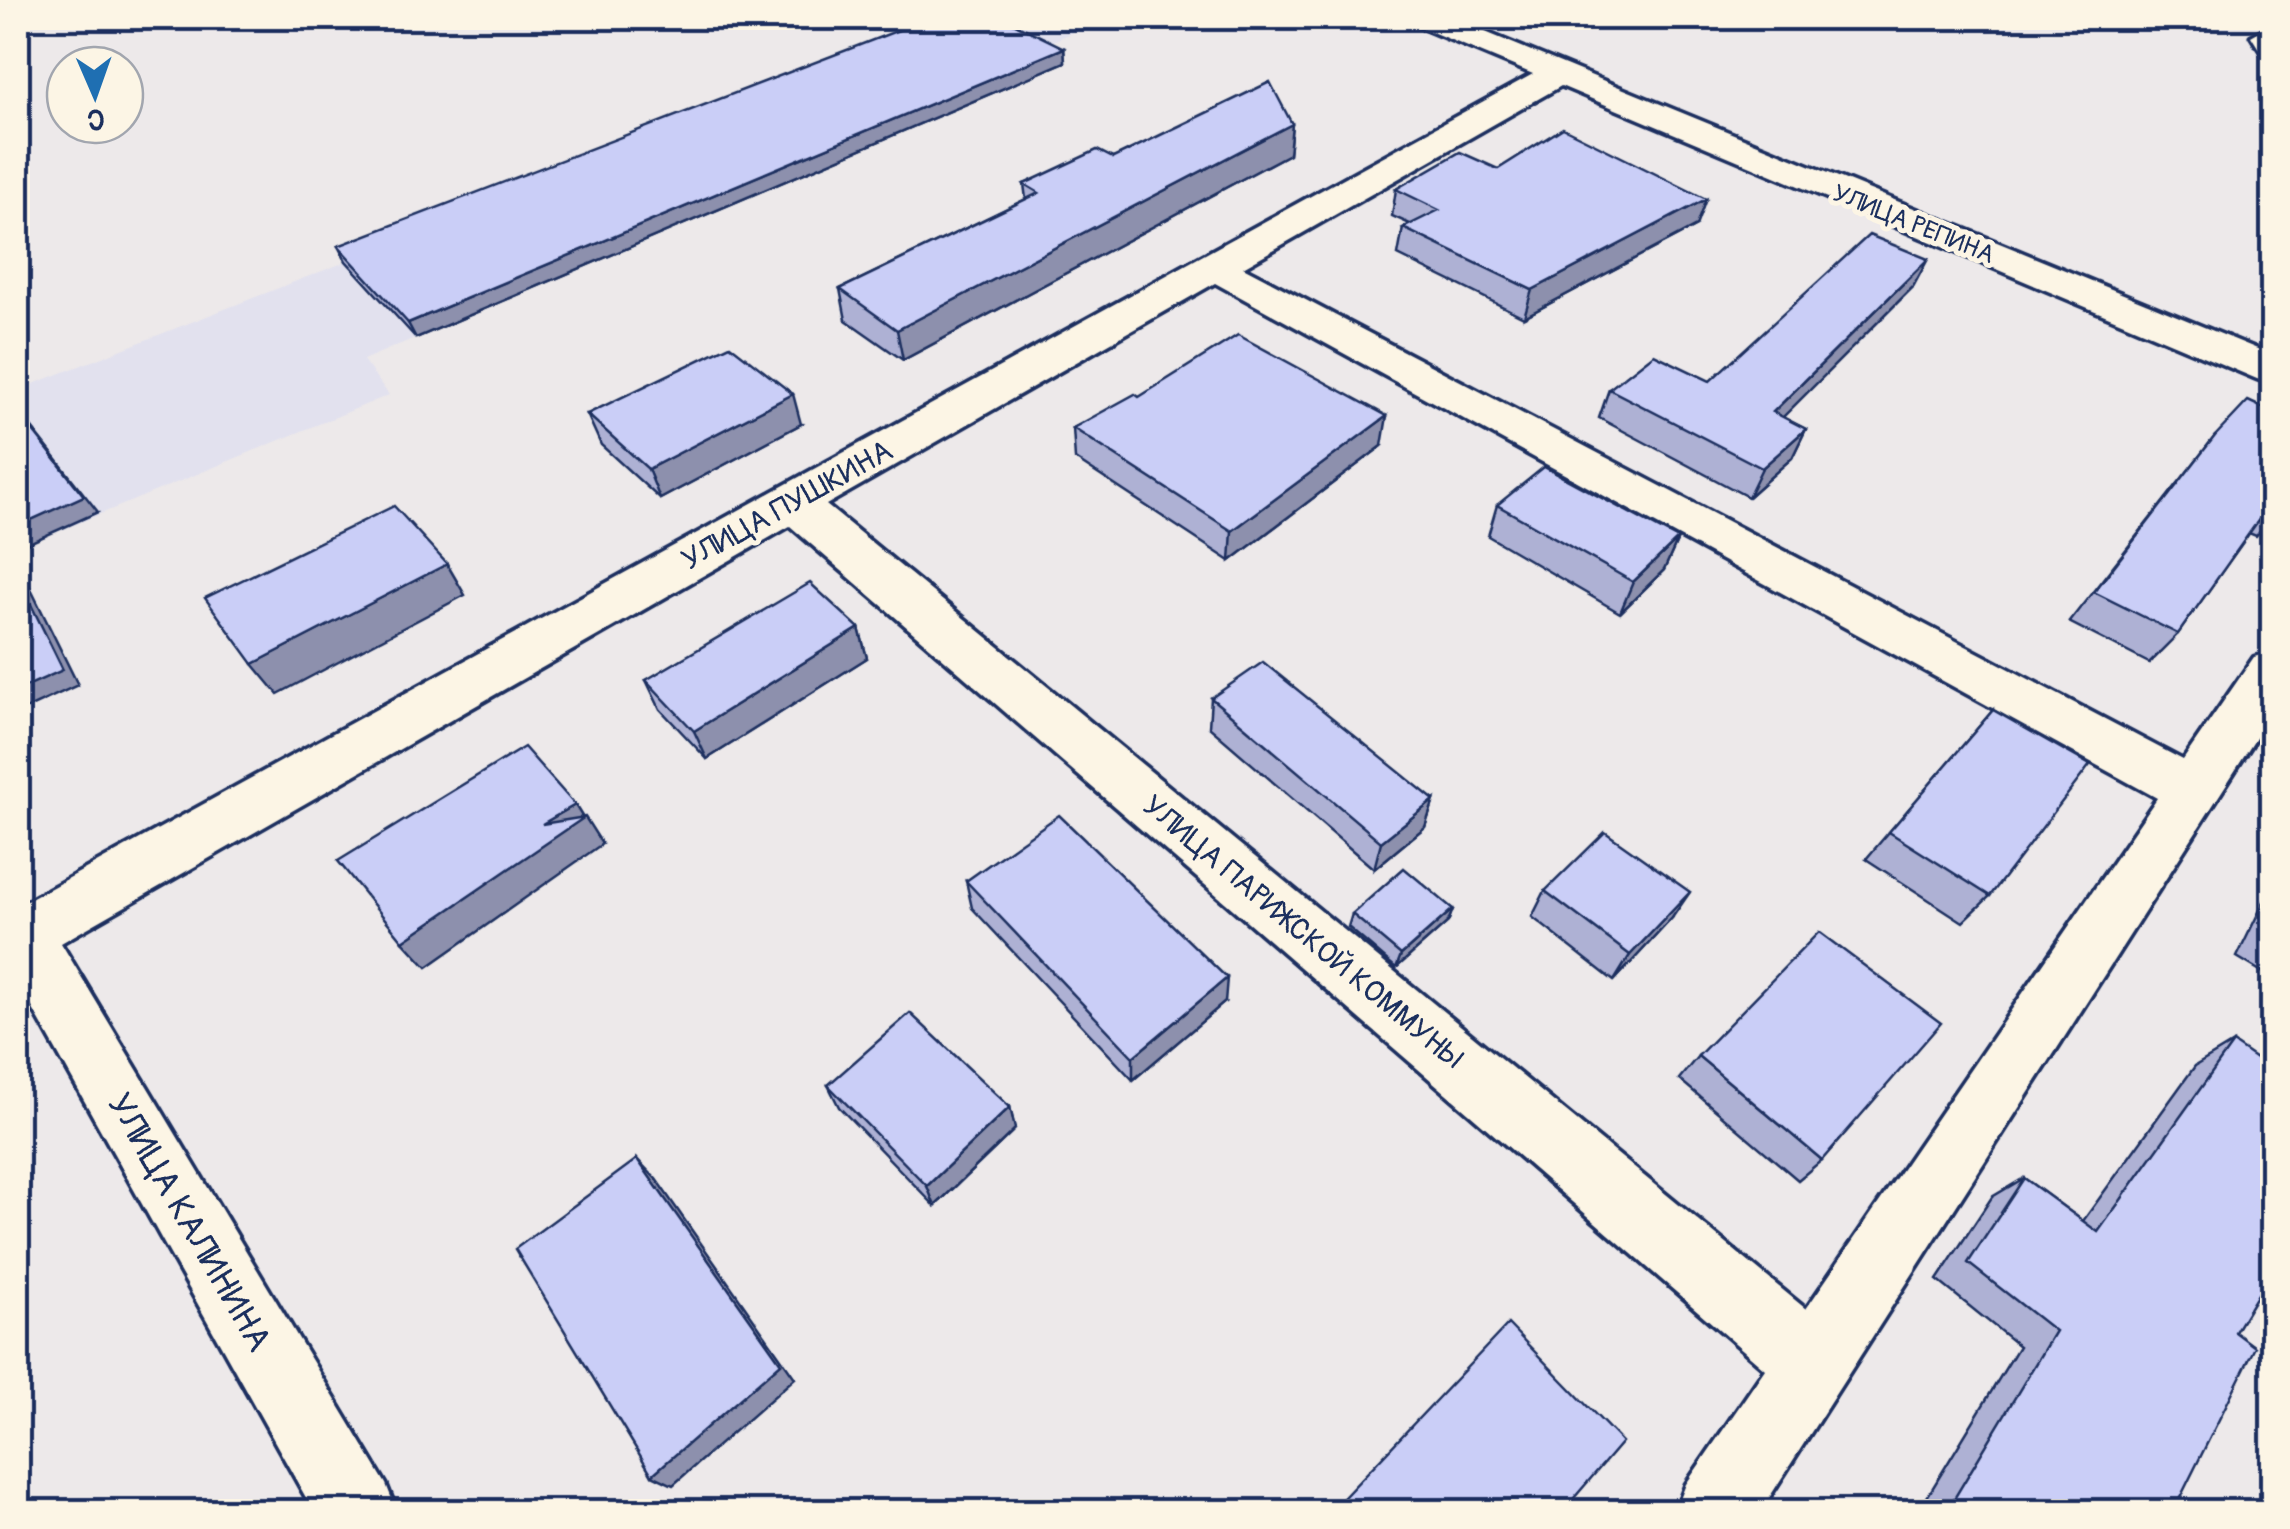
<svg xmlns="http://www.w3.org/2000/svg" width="2290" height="1529" font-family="Pangolin,sans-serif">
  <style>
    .built { fill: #e2e1ee }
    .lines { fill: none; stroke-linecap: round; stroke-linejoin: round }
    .street-casing { stroke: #1b2f5e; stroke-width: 7 }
    .street { fill: #fcf5e5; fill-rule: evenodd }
    .wall { fill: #aeb1d4; stroke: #1b2f5e; stroke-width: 2.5 }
    .shaded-wall { fill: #8d90ad; stroke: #1b2f5e; stroke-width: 2.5 }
    .building { fill: #cacef7; stroke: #1b2f5e; stroke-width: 2.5 }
    .labels { text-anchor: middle; stroke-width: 10; stroke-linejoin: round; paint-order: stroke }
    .far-street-label { font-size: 25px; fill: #1b2f5e; stroke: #fcf5e5 }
    .street-label { font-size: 30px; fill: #1b2f5e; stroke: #fcf5e5 }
    .near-street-label { font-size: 35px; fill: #1b2f5e; stroke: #fcf5e5 }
  </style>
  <rect width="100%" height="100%" fill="#ede9ea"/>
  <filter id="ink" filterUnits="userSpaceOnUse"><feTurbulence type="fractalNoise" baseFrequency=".01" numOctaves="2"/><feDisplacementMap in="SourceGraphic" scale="20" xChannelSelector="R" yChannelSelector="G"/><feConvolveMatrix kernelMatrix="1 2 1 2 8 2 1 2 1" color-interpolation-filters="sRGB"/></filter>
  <g filter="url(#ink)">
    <path class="built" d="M969 18H1042L1073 32 1038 48 1064 63 363 360 389 395 18 548V390Z"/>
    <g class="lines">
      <defs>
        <path id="street" d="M1411 18H1451L2272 355V383L2257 379 1561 86 1243 267 2183 760 2254 657 2272 652V713L1760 1512H1675L1686 1484 1765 1369 790 526 61 943 386 1484 397 1512H314L18 982V906L1533 74 1415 25ZM1215 283 2157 798 1806 1309 826 505Z
          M2267 27 2272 28V54L2261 52 2251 36Z"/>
      </defs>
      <use href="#street" class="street-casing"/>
      <use href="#street" class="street"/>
    </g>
    <path class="wall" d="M1064 48 1065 62 416 338 346 261 338 246Z
      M1292 124 1289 154 903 360 846 320 840 289 1026 199 1024 184 1113 158Z
      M1498 169 1696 226 1524 317 1398 255 1403 228 1410 224 1392 216 1396 189Z
      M1913 287 1782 417 1806 429 1792 458 1748 497 1599 418 1609 389 1710 381Z
      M1139 397 1382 446 1230 561 1075 459 1073 428Z
      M2272 412V518L2256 536 2249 533 2178 634 2149 663 2069 622 2215 436Z
      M587 414 801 424 660 499 601 445Z
      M1497 505 1678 539 1664 570 1620 613 1488 536Z
      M859 628 867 658 707 759 660 709 646 680Z
      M1211 698 1434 800 1425 827 1374 869 1209 727Z
      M1993 710 1990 896 1963 922 1866 859Z
      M966 881 1225 1002 1133 1080 972 908Z
      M2272 885V978L2237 957Z
      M1545 891 1672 918 1614 981 1532 917Z
      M1453 909 1448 922 1396 968 1348 927 1352 914Z
      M2233 1043 2235 1332 2173 1512H1918L2019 1346 1937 1280 1992 1197 2024 1178 2083 1221 2195 1066Z
      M1698 1056 1822 1160 1798 1180 1679 1079Z
      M828 1085 1010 1107 1015 1129 935 1206 839 1107Z"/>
    <path class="shaded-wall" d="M1064 48 1065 62 416 338 408 323Z
      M1292 124 1289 154 903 360 897 330Z
      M1706 199 1696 226 1524 317 1532 290Z
      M1928 259 1913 287 1759 441 1773 412Z
      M793 394 801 424 660 499 648 469Z
      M18 410 98 512 18 548Z
      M1387 416 1382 446 1230 561 1232 531Z
      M1806 429 1792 458 1748 497 1762 468Z
      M1678 539 1664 570 1620 613 1633 582Z
      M18 563 78 685 26 709 18 702Z
      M447 564 465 595 278 694 253 664Z
      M859 628 867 658 707 759 694 731Z
      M1434 800 1425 827 1374 869 1381 842Z
      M575 805 583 818 585 817 602 844 427 967 403 941 542 824Z
      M1690 892 1672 918 1614 981 1630 955Z
      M1453 909 1448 922 1396 968 1401 955Z
      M1227 978 1225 1002 1133 1080V1057Z
      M1010 1107 1015 1129 935 1206 927 1186Z
      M637 1159 656 1179 795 1378 673 1485 652 1475Z"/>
    <path class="building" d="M930 18H1003L1064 48 408 323 338 246Z
      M1270 82 1292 124 897 330 840 289 1039 193 1024 184 1097 150 1113 158Z
      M1563 128 1706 199 1532 290 1403 228 1439 210 1396 189 1460 152 1498 169Z
      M1869 235 1928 259 1773 412 1806 429 1762 468 1609 389 1654 354 1710 381Z
      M1238 335 1387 416 1232 531 1073 428 1135 394 1139 397Z
      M730 345 793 394 648 469 587 414Z
      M2248 401 2272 412V501L2178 634 2094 592 2215 436Z
      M18 412 84 496 18 526Z
      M1544 467 1678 539 1633 582 1497 505Z
      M394 506 447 564 253 664 205 598Z
      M18 578 63 670 18 690Z
      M810 583 859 628 694 731 646 680Z
      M1263 662 1434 800 1381 842 1211 698Z
      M1993 710 2090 765 1990 896 1889 832Z
      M524 747 575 805 542 824 585 817 403 941 338 861Z
      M1059 815 1227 978 1133 1057 966 881Z
      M1605 832 1690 892 1630 955 1545 891Z
      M1404 868 1453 909 1401 955 1352 914Z
      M1819 932 1941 1023 1822 1160 1698 1056Z
      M910 1013 1010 1107 927 1186 828 1085Z
      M2233 1043 2272 1070V1271L2235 1332 2255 1347 2173 1512H1946L2055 1331 1968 1263 2024 1178 2098 1232Z
      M637 1159 781 1363 652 1475 515 1249Z
      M1508 1324 1622 1442 1562 1512H1330Z"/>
  </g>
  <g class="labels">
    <g class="far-street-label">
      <text transform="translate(1914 223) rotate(22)" y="9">УЛИЦА РЕПИНА</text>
    </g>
    <g class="street-label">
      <text transform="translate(787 505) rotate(-29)" y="10">УЛИЦА ПУШКИНА</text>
      <text transform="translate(1303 932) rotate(40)" y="10">УЛИЦА ПАРИЖСКОЙ КОММУНЫ</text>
    </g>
    <g class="near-street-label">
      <text transform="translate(190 1222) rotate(60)" y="12">УЛИЦА КАЛИНИНА</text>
    </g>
  </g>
  <rect width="2290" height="1529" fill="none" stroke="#fcf5e5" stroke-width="60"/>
  <rect x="30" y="30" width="2230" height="1469" fill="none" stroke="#1b2f5e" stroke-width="4" filter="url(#ink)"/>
  <g transform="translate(95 95) rotate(178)"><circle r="48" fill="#fcf5e5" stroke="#a2a6af" stroke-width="2.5"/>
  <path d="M0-8L18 38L0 25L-18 38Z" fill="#1f6fb2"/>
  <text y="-15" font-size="28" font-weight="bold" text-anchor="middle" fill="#1b2f5e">С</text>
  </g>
</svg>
